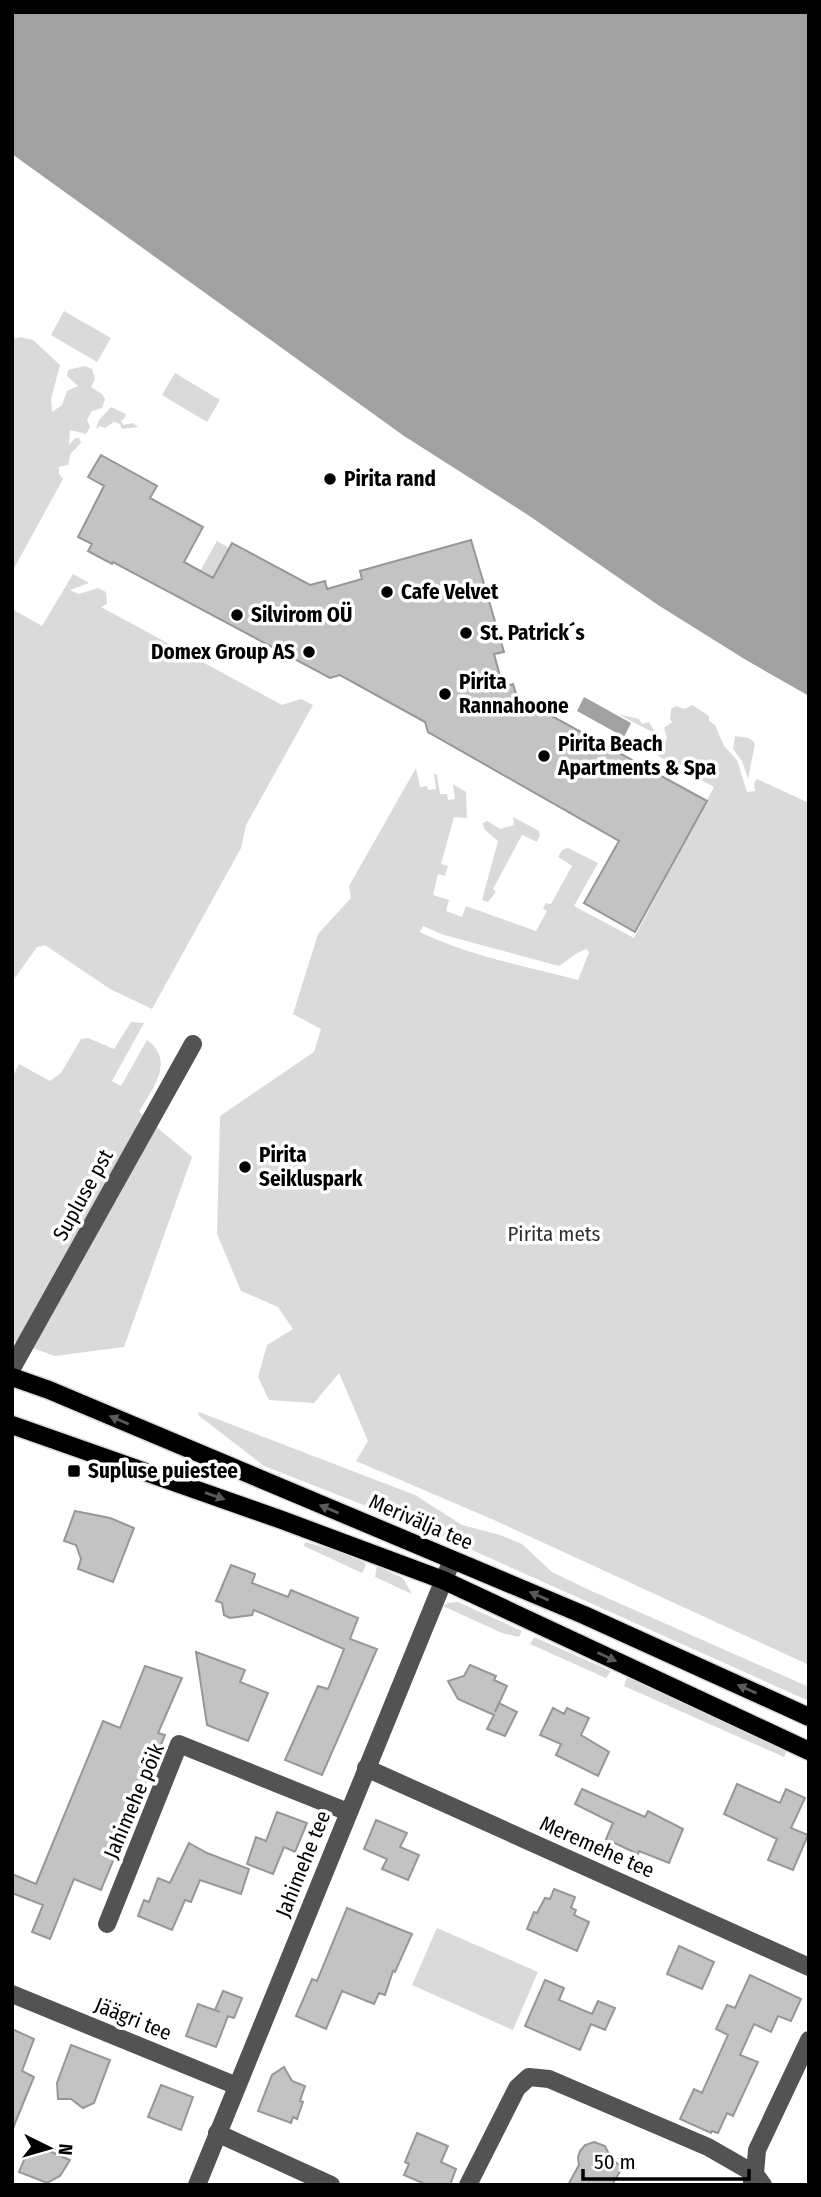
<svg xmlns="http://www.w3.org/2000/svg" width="821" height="2197" font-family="'Fira Sans Condensed',sans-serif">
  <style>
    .green { fill: #dadada; fill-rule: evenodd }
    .water { fill: #a1a1a1 }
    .building { fill: #c3c3c3; stroke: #979797; stroke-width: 2 }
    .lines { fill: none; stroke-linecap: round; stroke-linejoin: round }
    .major-casing { stroke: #dbdbdb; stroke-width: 21 }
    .minor { stroke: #535353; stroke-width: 18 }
    .major { stroke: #000; stroke-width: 18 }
    .oneway { fill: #595959 }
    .poi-dot { fill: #000; stroke: #fff; stroke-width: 2.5 }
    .labels { text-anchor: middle; stroke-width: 7; stroke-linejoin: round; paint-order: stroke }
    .poi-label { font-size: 21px; font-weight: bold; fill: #000; stroke: #fff; text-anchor: start }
    .street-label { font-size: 21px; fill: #000; stroke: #fff }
    .park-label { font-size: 21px; fill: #313131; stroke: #fff }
  </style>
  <rect width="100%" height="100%" fill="#fff"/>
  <path class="green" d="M64 311 111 338 97 362 51 335Z
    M12 328 15 339 20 337 33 340 60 365 51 399 52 412 62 405 67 391 78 386 67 376 68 370 85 366 92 369 95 379 91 387 102 394 105 399 102 408 92 411 87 420 90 427 86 434 70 430 69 445 75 438H79L81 443 71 453 68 465 59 467V474L63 479 12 572Z
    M175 373 220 400 207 422 162 395Z
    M111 407 126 414 124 419 121 420 123 425 133 423 138 427 122 429 120 424 114 422 105 428 100 426 96 429 99 420Z
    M217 541 229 548 213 578 200 571Z
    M73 574 89 583 70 590 79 594 98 588 106 592 107 604 101 607 282 705 301 699 313 705 246 825 241 848 152 1009 110 989 45 945 37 947 12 982V609L42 626Z
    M692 705 709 716V721L715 725 724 746 737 760 747 792 755 791 754 783 757 779 809 803V1665L494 1520 356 1461 368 1441 339 1373 314 1403 269 1400 258 1377 267 1345 293 1329 278 1307 241 1291 217 1234 220 1116 314 1052 321 1029 293 1014 318 934 351 898 349 886 416 768 420 787 427 786 428 790 436 789 434 773 437 775 440 794H447L448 800 455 799 453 784 466 792 467 818 454 817 441 864 448 866 445 876 438 874 433 895 449 900 446 911 462 917 466 906 536 931 547 911 543 908 546 903 551 904 572 866 558 857 562 850 568 848 598 863 574 906 634 938 714 787 658 756 667 738 664 728 672 722 670 719 671 709 676 706 685 709ZM423 926 444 935 559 966C569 960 575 953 586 949L589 952 578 980C525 966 469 956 420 932Z
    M618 714 639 719 642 724 649 722 661 743 654 754 644 748 652 732Z
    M735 736C742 738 750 735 755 744L748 779 742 761 733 749Z
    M513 817 539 831 540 835 537 842 522 835 493 889 496 892 488 902 482 900 498 841 484 829 483 823 487 821 500 829 514 825Z
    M131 1022 144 1023 112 1081 121 1086 147 1040C176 1061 152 1089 139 1112L192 1157 124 1347 55 1356 12 1341V1078L19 1064 50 1081 61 1073 81 1039 88 1038 114 1049Z
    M199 1412 415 1495 462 1525 500 1535 522 1544 552 1572 587 1589 809 1687V1701L425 1529 264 1466 198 1415Z
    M305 1542 331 1549 364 1562 366 1565 362 1573 304 1546Z
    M377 1566 403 1578 412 1594 375 1577Z
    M458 1602 522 1631 519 1637 502 1633 443 1606 448 1603Z
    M534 1637 611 1671 606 1678 530 1644Z
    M627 1677 787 1750 784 1757 624 1686Z
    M437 1928 538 1972 513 2030 412 1985Z"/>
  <path class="water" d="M12 12H809V696L746 660 658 605 528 515 404 436 12 154Z
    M584 697 631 723 624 737 577 711Z"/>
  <path class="building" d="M101 455 157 486 150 498 203 527 184 562 213 578 232 543 310 585 325 581 327 589 362 579 360 571 471 540 504 652 494 654 503 687 513 684 517 697 707 801 635 932 584 903 619 841 428 732 425 722 340 675 330 678 113 562 112 564 88 551 92 544 78 537 104 486 88 477Z
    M75 1511 110 1518 134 1528 113 1582 78 1569 81 1559 76 1545 64 1541Z
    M231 1565 255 1574 252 1583 288 1597 291 1590 358 1618 350 1639 377 1649 322 1775 285 1760 318 1686 328 1689 344 1649 254 1610 252 1615 230 1618 224 1615 222 1603 216 1601Z
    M196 1652 245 1670 240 1682 268 1693 248 1741 207 1725Z
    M470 1665 496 1676 494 1680 507 1686 495 1712 499 1703 517 1712 505 1736 487 1729 494 1715 458 1699 448 1681 464 1676Z
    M145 1666 182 1678 158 1733 165 1735 101 1890 74 1879 50 1939 32 1932 43 1905 12 1893V1874L36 1884 103 1721 120 1728Z
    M553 1708 564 1714 567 1708 589 1718 581 1735 609 1752 598 1776 556 1755 561 1744 540 1735Z
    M737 1784 780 1803 786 1789 805 1798 791 1828 808 1835 793 1870 768 1860 777 1839 724 1814Z
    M582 1789 645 1817 648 1811 683 1829 669 1863 639 1851 638 1854 606 1839 613 1823 575 1804Z
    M277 1812 307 1823 295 1852 284 1847 273 1874 247 1864 256 1837 266 1841Z
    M376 1820 407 1833 400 1847 419 1855 408 1880 382 1869 387 1859 364 1849Z
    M189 1843 207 1853 249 1869 241 1894 200 1880 191 1902 185 1900 172 1930 138 1916 144 1900 149 1902 158 1878 170 1883Z
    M554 1889 575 1897 571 1908 576 1910 574 1915 589 1922 577 1951 527 1929 534 1912 537 1913 545 1898 550 1899Z
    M347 1908 412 1934 395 1972 393 1971 385 1995 379 1993 374 2004 342 1991 326 2029 296 2016 312 1979 317 1981Z
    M679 1946 714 1962 702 1989 667 1974Z
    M750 1975 801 1999 791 2021 778 2016 771 2032 754 2024 740 2055 758 2062 733 2116 727 2113 718 2133 712 2131 711 2133 680 2119 694 2089 702 2093 728 2035 716 2029 727 2005 735 2008Z
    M545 1980 564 1988 559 2000 592 2014 598 2001 615 2008 605 2030 591 2024 580 2050 525 2026Z
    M223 1991 242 1998 234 2018 228 2016 216 2047 186 2036 198 2004 220 2012 215 2010Z
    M12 2029 34 2039 22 2071 34 2077 13 2128Z
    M71 2045 110 2060 94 2103 83 2108 71 2099H58L57 2083Z
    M284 2067 292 2081 305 2086 300 2101 303 2102 297 2119 293 2117 291 2123 258 2111 272 2075Z
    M161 2085 193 2097 181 2130 148 2117Z
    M417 2133 448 2146 441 2162 456 2169 450 2185H427L404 2175 409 2164 405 2162Z
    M594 2142 605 2146 612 2161 623 2166 612 2185H568L579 2165 578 2157 580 2151 585 2145Z
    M31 2143 70 2160 60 2176 47 2183 19 2172Z"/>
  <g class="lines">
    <defs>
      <path id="major" d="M12 1377 49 1390 584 1615 809 1717
        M12 1425 282 1520 443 1580 809 1751"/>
    </defs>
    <use href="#major" class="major-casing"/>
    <path class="minor" d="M12 1368 193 1044
      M366 1768 809 1967
      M107 1924 179 1744 348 1812
      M12 1994 237 2086
      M217 2133 331 2185
      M752 2181 755 2174 757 2150 809 2040
      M197 2185 452 1560
      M468 2185 517 2088 529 2077 549 2079 708 2147 755 2174 763 2185"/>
    <use href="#major" class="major"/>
  </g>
  <defs><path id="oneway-solid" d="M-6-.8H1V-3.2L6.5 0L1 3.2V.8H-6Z" transform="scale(1.75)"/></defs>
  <g class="oneway">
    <use href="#oneway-solid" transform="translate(119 1420) rotate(-157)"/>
    <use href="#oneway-solid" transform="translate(215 1496) rotate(19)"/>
    <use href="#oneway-solid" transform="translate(329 1509) rotate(-157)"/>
    <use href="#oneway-solid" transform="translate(539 1596) rotate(-157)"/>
    <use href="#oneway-solid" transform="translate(607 1657) rotate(25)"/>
    <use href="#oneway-solid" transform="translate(747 1689) rotate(-156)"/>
  </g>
  <g class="poi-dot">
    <circle cx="330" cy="479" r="7"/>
    <circle cx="387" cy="592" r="7"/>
    <circle cx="237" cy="615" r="7"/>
    <circle cx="466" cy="633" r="7"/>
    <circle cx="309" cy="652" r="7"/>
    <circle cx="445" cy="694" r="7"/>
    <circle cx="544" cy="756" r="7"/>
    <circle cx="245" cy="1167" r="7"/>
    <rect x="67" y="1464" width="14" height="14" rx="3.5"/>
  </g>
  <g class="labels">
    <g class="poi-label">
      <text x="344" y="486">Pirita rand</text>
      <text x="401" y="599">Cafe Velvet</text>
      <text x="251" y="622">Silvirom OÜ</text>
      <text x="480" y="640">St. Patrick´s</text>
      <text x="295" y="659" text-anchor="end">Domex Group AS</text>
      <text x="459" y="689">Pirita<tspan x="459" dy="24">Rannahoone</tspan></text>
      <text x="558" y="751">Pirita Beach<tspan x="558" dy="24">Apartments &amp; Spa</tspan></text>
      <text x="259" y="1162">Pirita<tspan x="259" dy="24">Seikluspark</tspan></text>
      <text x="88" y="1478">Supluse puiestee</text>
    </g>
    <g class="street-label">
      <text transform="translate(83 1195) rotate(-61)" y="7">Supluse pst</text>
      <text transform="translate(421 1522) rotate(23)" y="7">Merivälja tee</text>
      <text transform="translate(134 1801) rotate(-67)" y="7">Jahimehe põik</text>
      <text transform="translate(597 1847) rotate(24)" y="7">Meremehe tee</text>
      <text transform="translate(303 1864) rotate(-68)" y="7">Jahimehe tee</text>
      <text transform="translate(133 2019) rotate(22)" y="7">Jäägri tee</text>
    </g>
    <g class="park-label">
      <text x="554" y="1241">Pirita mets</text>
    </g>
  </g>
  <rect width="821" height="2197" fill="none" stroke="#000000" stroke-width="28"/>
  <g transform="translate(49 2148) rotate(95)" stroke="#ffffff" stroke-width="5" paint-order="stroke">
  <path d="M0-5L12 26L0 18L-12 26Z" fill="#000000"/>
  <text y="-10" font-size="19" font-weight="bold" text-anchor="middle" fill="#000000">N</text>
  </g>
  <path d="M583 2169v10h166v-10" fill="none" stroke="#000000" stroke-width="3.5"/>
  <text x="594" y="2169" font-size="21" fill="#000000" stroke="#ffffff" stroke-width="5" paint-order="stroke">50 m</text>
</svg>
